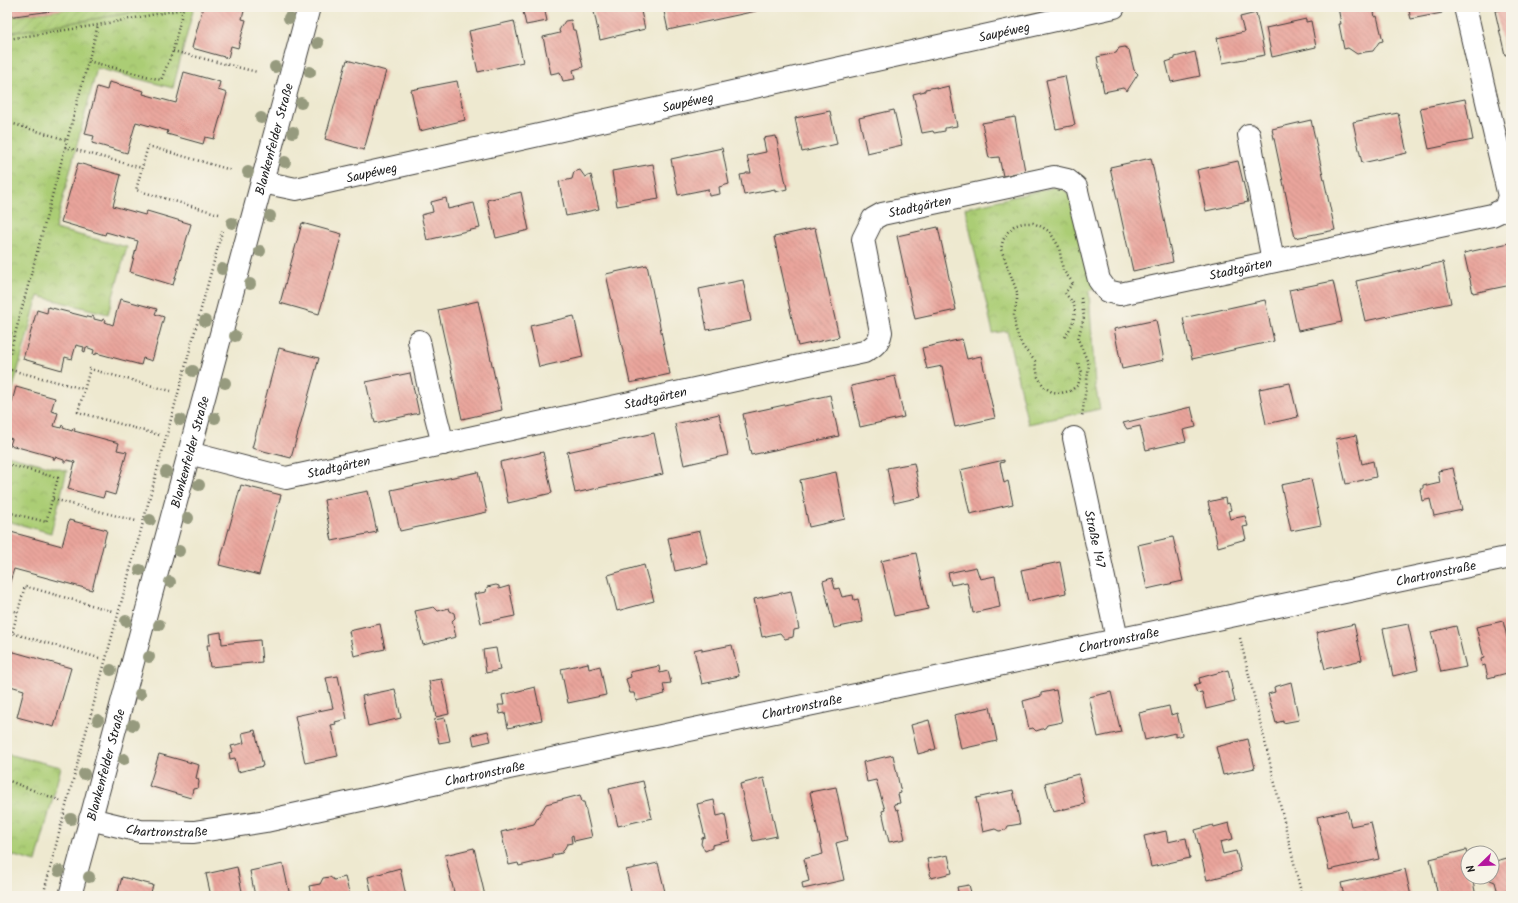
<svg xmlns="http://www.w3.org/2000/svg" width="1518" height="903" font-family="Kalam,sans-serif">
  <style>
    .park { fill: url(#park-crowns); stroke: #647448 }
    .garden { fill: url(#garden-furrows); stroke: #647448 }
    .building { fill: url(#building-back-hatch) }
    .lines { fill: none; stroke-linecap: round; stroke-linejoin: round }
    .minor-casing { stroke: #3c3b37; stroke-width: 24 }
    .path { stroke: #3c3b37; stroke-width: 2.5; stroke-dasharray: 1 3; stroke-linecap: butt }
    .minor { stroke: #fff; stroke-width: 22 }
    .tree { fill: #969a7e }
    .labels { text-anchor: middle; stroke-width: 3; stroke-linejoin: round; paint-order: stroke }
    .street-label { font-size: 13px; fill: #1c1c1c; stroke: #f7f3e8 }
  </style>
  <defs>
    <pattern id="park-crowns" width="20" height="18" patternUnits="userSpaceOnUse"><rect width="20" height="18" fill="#abcd75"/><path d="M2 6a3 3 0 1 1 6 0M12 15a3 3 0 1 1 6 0" fill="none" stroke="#93af65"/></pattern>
    <pattern id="garden-furrows" width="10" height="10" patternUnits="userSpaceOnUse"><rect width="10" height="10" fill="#abcd75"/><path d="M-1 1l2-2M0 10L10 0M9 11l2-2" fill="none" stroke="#93af65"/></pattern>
    <pattern id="building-back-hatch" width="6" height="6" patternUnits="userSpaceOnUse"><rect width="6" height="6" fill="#e9a49b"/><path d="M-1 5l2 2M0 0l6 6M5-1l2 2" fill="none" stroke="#c78d85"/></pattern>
  </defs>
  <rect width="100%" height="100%" fill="#f7f3e8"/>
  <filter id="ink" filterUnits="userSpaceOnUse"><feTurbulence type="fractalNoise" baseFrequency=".025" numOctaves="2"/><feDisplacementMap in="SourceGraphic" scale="8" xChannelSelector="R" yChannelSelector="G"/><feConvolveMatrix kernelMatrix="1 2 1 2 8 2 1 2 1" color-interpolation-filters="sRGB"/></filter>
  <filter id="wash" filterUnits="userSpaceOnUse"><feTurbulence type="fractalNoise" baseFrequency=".012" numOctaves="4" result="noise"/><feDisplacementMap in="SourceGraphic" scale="16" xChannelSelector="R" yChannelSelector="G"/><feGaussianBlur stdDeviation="0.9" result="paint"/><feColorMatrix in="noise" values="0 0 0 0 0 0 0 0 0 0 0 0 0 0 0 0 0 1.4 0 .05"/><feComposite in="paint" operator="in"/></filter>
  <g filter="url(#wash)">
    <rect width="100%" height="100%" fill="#eee9d0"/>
    <path class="park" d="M167 7H194L173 88 97 68 55 229 127 247 108 314 38 296 7 410V33Z
      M1055 187 1063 189 1069 194 1097 288 1089 291 1095 385 1100 409 1028 424 1007 331 993 333 965 208Z
      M7 455 67 471 51 533 7 521Z
      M7 754 61 767 36 862 7 854Z"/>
    <path class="garden" d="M80 7H167L7 33 9 17Z"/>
    <g id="blocks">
      <path class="building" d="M7 7H74V8L7 17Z
        M203 7H245L242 19 246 20 238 48 231 46 228 58 192 48Z
        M522 7H544L547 21 526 25Z
        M593 7H640L645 29 600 40Z
        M663 7H755L756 11 668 30Z
        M1338 7H1373L1375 17 1377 16 1383 41 1379 42 1373 51 1365 52 1357 54 1348 48 1344 49 1339 24H1341Z
        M1408 7H1441L1442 13 1411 19Z
        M1511 7V54L1505 55 1495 11Z
        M1256 13 1265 55 1223 63 1217 38 1244 32 1240 17Z
        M1306 19V22L1311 21 1316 47 1272 57 1266 28Z
        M571 20 573 30H575L583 67 573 70 575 79 563 81 560 72 551 74 543 37 560 33 559 30 565 21Z
        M514 21 523 62 478 72 469 31Z
        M1125 47 1129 50 1134 70 1138 74 1127 91 1123 88 1104 92 1097 57 1116 53 1119 48Z
        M1195 52 1200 76 1171 82 1166 62 1175 59V57Z
        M347 60 386 71 364 150 325 139Z
        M184 72 220 82 218 90 227 93 214 139 205 137 203 144 167 134 168 131 136 122 127 153 92 143 94 136 85 134 97 87 107 90 109 82 144 91 143 94 176 103Z
        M1065 76 1075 125 1056 129 1046 80Z
        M457 81 465 120 420 131 411 90Z
        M949 86 957 126 945 128V131L934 133 933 131 922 133 913 94 925 91V89L936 87V89Z
        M1465 99 1473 140 1429 149 1420 108Z
        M894 110 902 145 867 153 859 118Z
        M830 111 837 144 802 152 795 118Z
        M1398 113 1407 153 1362 163 1353 122Z
        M1015 117 1025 171 1003 176 999 157 989 158 982 123Z
        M1311 120 1335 230 1295 238 1272 129Z
        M776 136 787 189 775 192V189L744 195 740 175 746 174V173H751L747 156 766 152 763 138Z
        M722 148 729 184 719 187 720 194 709 196 708 189 678 195 671 159Z
        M1151 158 1173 262 1133 271 1110 167Z
        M1238 161 1248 202 1206 211 1197 170Z
        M78 163 121 175 113 206 145 215 147 211 191 224 173 285 130 272 138 241 106 232 105 235 61 222Z
        M653 164 659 199 617 206 612 171Z
        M580 170 585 177 591 175 599 209 566 216 559 182 572 179 574 172Z
        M521 192 529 230 496 238 487 200Z
        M446 198 448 209 474 203 480 228 427 240 421 215 433 212 431 202Z
        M302 223 342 234 319 314 280 303Z
        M938 227 956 310 915 319 897 236Z
        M815 228 839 337 798 346 774 237Z
        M1509 243 1511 251V285L1473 293 1464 253Z
        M1443 262 1451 303 1365 321 1356 281Z
        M647 265 670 374 630 383 606 274Z
        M743 280 751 321 707 330 699 289Z
        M1333 281 1342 322 1298 331 1289 290Z
        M120 299 157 309 155 314 164 317 152 361 143 358 141 365 96 353V355L93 354 94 350 86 347 85 352 83 351 84 347 76 345 72 359 65 357 62 370 23 359 37 310 47 313 48 307 91 318 92 316 94 317V319L102 321 103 319 106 320 105 322 113 325Z
        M1265 300 1274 341 1192 359 1183 318Z
        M478 301 502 410 462 419 438 310Z
        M574 316 583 357 539 367 530 326Z
        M1156 320 1164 360 1122 369 1114 329Z
        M962 339 967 359 981 356 995 418 955 427 942 366 927 369 922 348Z
        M279 348 319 358 291 458 252 448Z
        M410 373 419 413 375 423 366 382Z
        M895 376 904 417 860 427 851 386Z
        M1290 383 1298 417 1266 424 1259 389Z
        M16 387 55 398 51 411 58 413 54 426 61 428 62 425 64 426 63 428 72 431 73 428 75 429 74 431 119 443 117 450 127 452 115 495 105 492 103 498 68 489 75 462 67 460 66 462H64V460L55 457V459H53L54 457 10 445 12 439 7 437V420Z
        M830 395 839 436 751 455 743 414Z
        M1191 407 1196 427 1183 430 1186 441 1146 450 1140 426 1127 429 1123 423Z
        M719 414 728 455 684 465 675 424Z
        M654 433 663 474 575 493 567 452Z
        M1356 435 1362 464 1373 461 1376 477 1346 484 1336 439Z
        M543 452 552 493 508 503 500 462Z
        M1004 460V462L1000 463 1004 483 1008 481 1013 504 970 514 960 470Z
        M914 463 921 497 894 503 887 468Z
        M1453 468 1462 510 1434 516 1430 499 1422 501 1420 489H1423V485L1427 484V486L1440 483 1438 471Z
        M478 472 487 512 400 531 391 490Z
        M836 472 845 519 809 527 800 480Z
        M1311 479 1321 525 1291 531 1281 485Z
        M241 485 281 495 259 575 219 565Z
        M368 491 377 532 332 541 324 500Z
        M1225 498 1226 504 1229 503 1231 510 1228 511 1230 519 1245 516 1248 526 1243 527 1246 539 1218 547 1208 502Z
        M69 520 107 530 92 590 14 569 7 591V531L62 546Z
        M700 531 708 564 675 571 668 538Z
        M1173 537 1183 581 1147 589 1138 545Z
        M916 553 928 609 894 616 881 561Z
        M1060 562 1066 593 1028 601 1021 570Z
        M644 565 654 601 617 611 608 575Z
        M976 567 980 579 995 576 1000 607 973 613 967 582 951 585 948 573Z
        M832 578 835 589 839 588 842 597 853 595 854 600 858 599 863 622 834 628 823 581Z
        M496 585 499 586V589L509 586 515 616 481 623 474 594 486 592 487 587Z
        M791 591 799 629 794 630 793 637 785 639 780 633 762 637 754 599Z
        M434 607 438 611 449 608 450 611 454 613 455 618 452 621 456 637 423 645 415 611Z
        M1503 621 1511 653V672L1488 678 1485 665 1482 666 1481 659 1484 658 1476 627Z
        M380 624 385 649 354 656 349 631Z
        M1354 624 1362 660 1325 669 1316 633Z
        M1408 624 1418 670 1393 676 1383 629Z
        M1456 626 1466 667 1441 672 1431 632Z
        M221 632 222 644 260 640 262 662 210 667 207 645H210L209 634Z
        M732 645 739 676 702 684 694 650 702 648V651Z
        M496 648 500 670 486 673 483 650Z
        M7 650 71 668 54 727 17 717 24 690 7 685Z
        M588 663 589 669 600 666 606 695 568 703 561 669Z
        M659 666 660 673 668 671 671 683 663 684 665 694 636 701 634 693H630L626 679 631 677 630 672Z
        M1228 670 1235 702 1206 709 1202 692 1197 693 1194 685 1200 683 1199 678Z
        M338 676 347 719 335 722 336 724 331 725 338 756 305 763 295 716 333 708 326 678Z
        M442 679 449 714 436 717 429 681Z
        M1291 682 1299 720 1283 723V721L1276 723 1268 694 1275 692 1274 687Z
        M535 687 542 720 508 728 505 713 500 714 498 705H504L502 695Z
        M395 689 401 718 368 726 362 696Z
        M1056 690 1062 722 1047 725 1045 728 1036 731 1033 728 1029 729 1023 701 1041 696V693Z
        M1111 692 1121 732 1098 737 1089 697Z
        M1169 706 1171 715 1177 713 1182 735 1175 737V733L1145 740 1139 713Z
        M990 707 997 741 961 749 954 715Z
        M445 718 450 741 439 743 434 720Z
        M929 720 936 749 918 754 911 725Z
        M255 730 263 766 238 772 235 758 230 759 229 753 233 752 231 746 244 743 242 733Z
        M488 731 491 741 474 745 472 735Z
        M1248 739 1255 768 1223 775 1216 747Z
        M159 754 199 765 196 778 198 779 199 782 198 788 193 789 191 798 149 786Z
        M893 755 901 793 898 794 900 803 894 804 896 810 898 809 905 839 889 842 882 811 885 810 876 780 867 782 863 762Z
        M1078 774 1085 804 1053 812 1045 783Z
        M764 778 777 836 753 841 740 784Z
        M643 781 652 818 618 826 609 789Z
        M836 787 847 840 836 843 844 880 803 889 802 883 809 881 804 859 823 854 810 792Z
        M1013 790 1020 824 1008 826 1006 830 999 831 995 829 983 832 976 798Z
        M580 795 582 802H584L592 837 574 841 573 835 571 836 572 843 567 844 562 853 552 855V858L519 866 518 863 509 865 501 832 534 824 546 804Z
        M714 800 717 816 725 814 730 841 712 845V848L705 851 701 844 702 838 705 837 697 804Z
        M1347 810 1351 826 1371 822 1379 859 1329 870 1317 817Z
        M1229 823 1233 839 1220 842 1223 854 1236 851 1241 871 1207 880 1195 830 1213 825 1214 827Z
        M1166 831 1168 842 1186 838 1190 858 1151 867 1144 836Z
        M474 848 485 896H455L445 855Z
        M1466 850 1468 860V877H1472L1476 896H1438L1430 859Z
        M948 855 952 873 931 878 927 859Z
        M1511 857V890L1498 893 1495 882 1490 880 1489 877H1492V862Z
        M658 863 666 896H632L626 870Z
        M283 864 290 896H255L250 871Z
        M237 867 243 896H211L206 874Z
        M400 868 406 896H372L368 877Z
        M1405 869 1411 896H1344L1341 883Z
        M122 877 153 885 150 896H117Z
        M330 877 334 880 345 877 350 896H311L309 886 320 884 323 878Z
        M969 885 972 896H959L957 887Z"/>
    </g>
  </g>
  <g filter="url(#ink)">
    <use href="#blocks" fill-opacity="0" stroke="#3c3b37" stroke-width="1"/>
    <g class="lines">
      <defs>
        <g id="minor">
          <path d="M1249 135 1273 261"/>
          <path id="s1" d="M262 182 296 189 1114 7"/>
          <path d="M419 341 430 393 443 444"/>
          <path id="s2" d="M1074 438 1117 639"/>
          <path id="s3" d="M189 453 286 478 864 352C873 347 879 343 881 332L863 239 873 219 882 214 1054 177 1067 180 1076 187 1099 280 1107 291 1120 294 1492 215 1505 209 1509 196 1465 7"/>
          <path id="s4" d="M90 819 140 831 194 832 266 821 442 782 1511 557"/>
          <path id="s5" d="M70 896 309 7"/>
        </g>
      </defs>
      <use href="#minor" class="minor-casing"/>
      <path class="path" d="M7 41 8 39 98 25 183 9 173 51 161 80 88 61
        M173 51 257 72
        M7 122 67 140
        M7 128 9 123
        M65 147 142 168
        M219 214 136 190 148 146 231 170
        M1073 283 1063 270 1059 247 1050 232 1042 227 1033 223H1023L1014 226 1008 232 1003 240 1001 249 1017 292V301L1014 315 1015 326 1018 337 1023 347 1035 361 1038 377 1044 387 1052 392 1061 393 1070 391 1078 385 1082 372 1078 363
        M1081 298 1084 317 1078 339 1089 365 1082 417
        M7 332 15 334
        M1065 337C1071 328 1078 314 1073 303 1071 300 1067 296 1065 293L1073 283
        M7 364 98 25
        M7 369 84 389
        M159 435 78 412 90 369 171 391
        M7 464 58 478 46 522 7 512
        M53 499 136 521
        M7 609 18 612
        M1240 638 1302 896
        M99 658 12 633 25 586 112 611
        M7 780 61 801
        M43 896 67 802 223 228"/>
      <use href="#minor" class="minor"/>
    </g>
    <g class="tree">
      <circle cx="289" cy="18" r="6"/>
      <circle cx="318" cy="43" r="6"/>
      <circle cx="275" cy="67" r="6"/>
      <circle cx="310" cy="72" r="6"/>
      <circle cx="301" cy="103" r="6"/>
      <circle cx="261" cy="118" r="6"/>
      <circle cx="293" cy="132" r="6"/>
      <circle cx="285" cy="162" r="6"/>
      <circle cx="248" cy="172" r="6"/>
      <circle cx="270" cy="216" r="6"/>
      <circle cx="232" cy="223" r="6"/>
      <circle cx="260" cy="251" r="6"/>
      <circle cx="222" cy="269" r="6"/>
      <circle cx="250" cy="284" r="6"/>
      <circle cx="205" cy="321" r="6"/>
      <circle cx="235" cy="336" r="6"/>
      <circle cx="193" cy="371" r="6"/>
      <circle cx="225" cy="383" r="6"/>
      <circle cx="215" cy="418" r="6"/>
      <circle cx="180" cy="420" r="6"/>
      <circle cx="166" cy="472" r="6"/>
      <circle cx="199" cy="485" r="6"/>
      <circle cx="188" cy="518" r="6"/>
      <circle cx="150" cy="520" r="6"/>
      <circle cx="179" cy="551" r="6"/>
      <circle cx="140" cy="570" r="6"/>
      <circle cx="170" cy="582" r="6"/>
      <circle cx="126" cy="621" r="6"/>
      <circle cx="159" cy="625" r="6"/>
      <circle cx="149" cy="657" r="6"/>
      <circle cx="111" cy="670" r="6"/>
      <circle cx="140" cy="694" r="6"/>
      <circle cx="98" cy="720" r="6"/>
      <circle cx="133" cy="725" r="6"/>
      <circle cx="124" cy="759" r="6"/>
      <circle cx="84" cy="774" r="6"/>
      <circle cx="71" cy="819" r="6"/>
      <circle cx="59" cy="871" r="6"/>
      <circle cx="89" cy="877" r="6"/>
    </g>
  </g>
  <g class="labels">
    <g class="street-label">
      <text dy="5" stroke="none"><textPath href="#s1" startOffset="760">Saupéweg</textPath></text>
      <text dy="5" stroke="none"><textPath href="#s1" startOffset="436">Saupéweg</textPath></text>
      <text dy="5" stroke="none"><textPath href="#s5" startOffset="784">Blankenfelder Straße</textPath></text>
      <text dy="5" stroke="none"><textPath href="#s1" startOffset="112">Saupéweg</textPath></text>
      <text dy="5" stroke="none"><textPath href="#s3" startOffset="885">Stadtgärten</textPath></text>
      <text dy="5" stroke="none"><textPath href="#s3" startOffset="1293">Stadtgärten</textPath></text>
      <text dy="5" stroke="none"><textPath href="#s3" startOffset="478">Stadtgärten</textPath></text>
      <text dy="5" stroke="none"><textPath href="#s5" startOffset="460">Blankenfelder Straße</textPath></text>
      <text dy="5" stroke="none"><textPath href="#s3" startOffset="154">Stadtgärten</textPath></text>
      <text dy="5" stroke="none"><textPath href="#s2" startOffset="103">Straße 147</textPath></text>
      <text dy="5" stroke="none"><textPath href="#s4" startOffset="1374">Chartronstraße</textPath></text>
      <text dy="5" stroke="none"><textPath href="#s4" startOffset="1050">Chartronstraße</textPath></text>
      <text dy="5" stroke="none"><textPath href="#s4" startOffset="726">Chartronstraße</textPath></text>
      <text dy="5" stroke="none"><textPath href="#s5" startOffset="136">Blankenfelder Straße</textPath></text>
      <text dy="5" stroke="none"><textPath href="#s4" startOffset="402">Chartronstraße</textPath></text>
      <text dy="5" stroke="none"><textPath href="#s4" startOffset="78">Chartronstraße</textPath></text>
    </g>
  </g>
  <rect width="1518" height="903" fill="none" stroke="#f7f3e8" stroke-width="24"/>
  <g transform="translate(1480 865) rotate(247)"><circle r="19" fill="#f7f3e8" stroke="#9f9d96"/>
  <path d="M0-3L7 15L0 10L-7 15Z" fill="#b5179e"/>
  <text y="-6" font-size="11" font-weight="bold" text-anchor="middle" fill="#1c1c1c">N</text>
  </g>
</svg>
